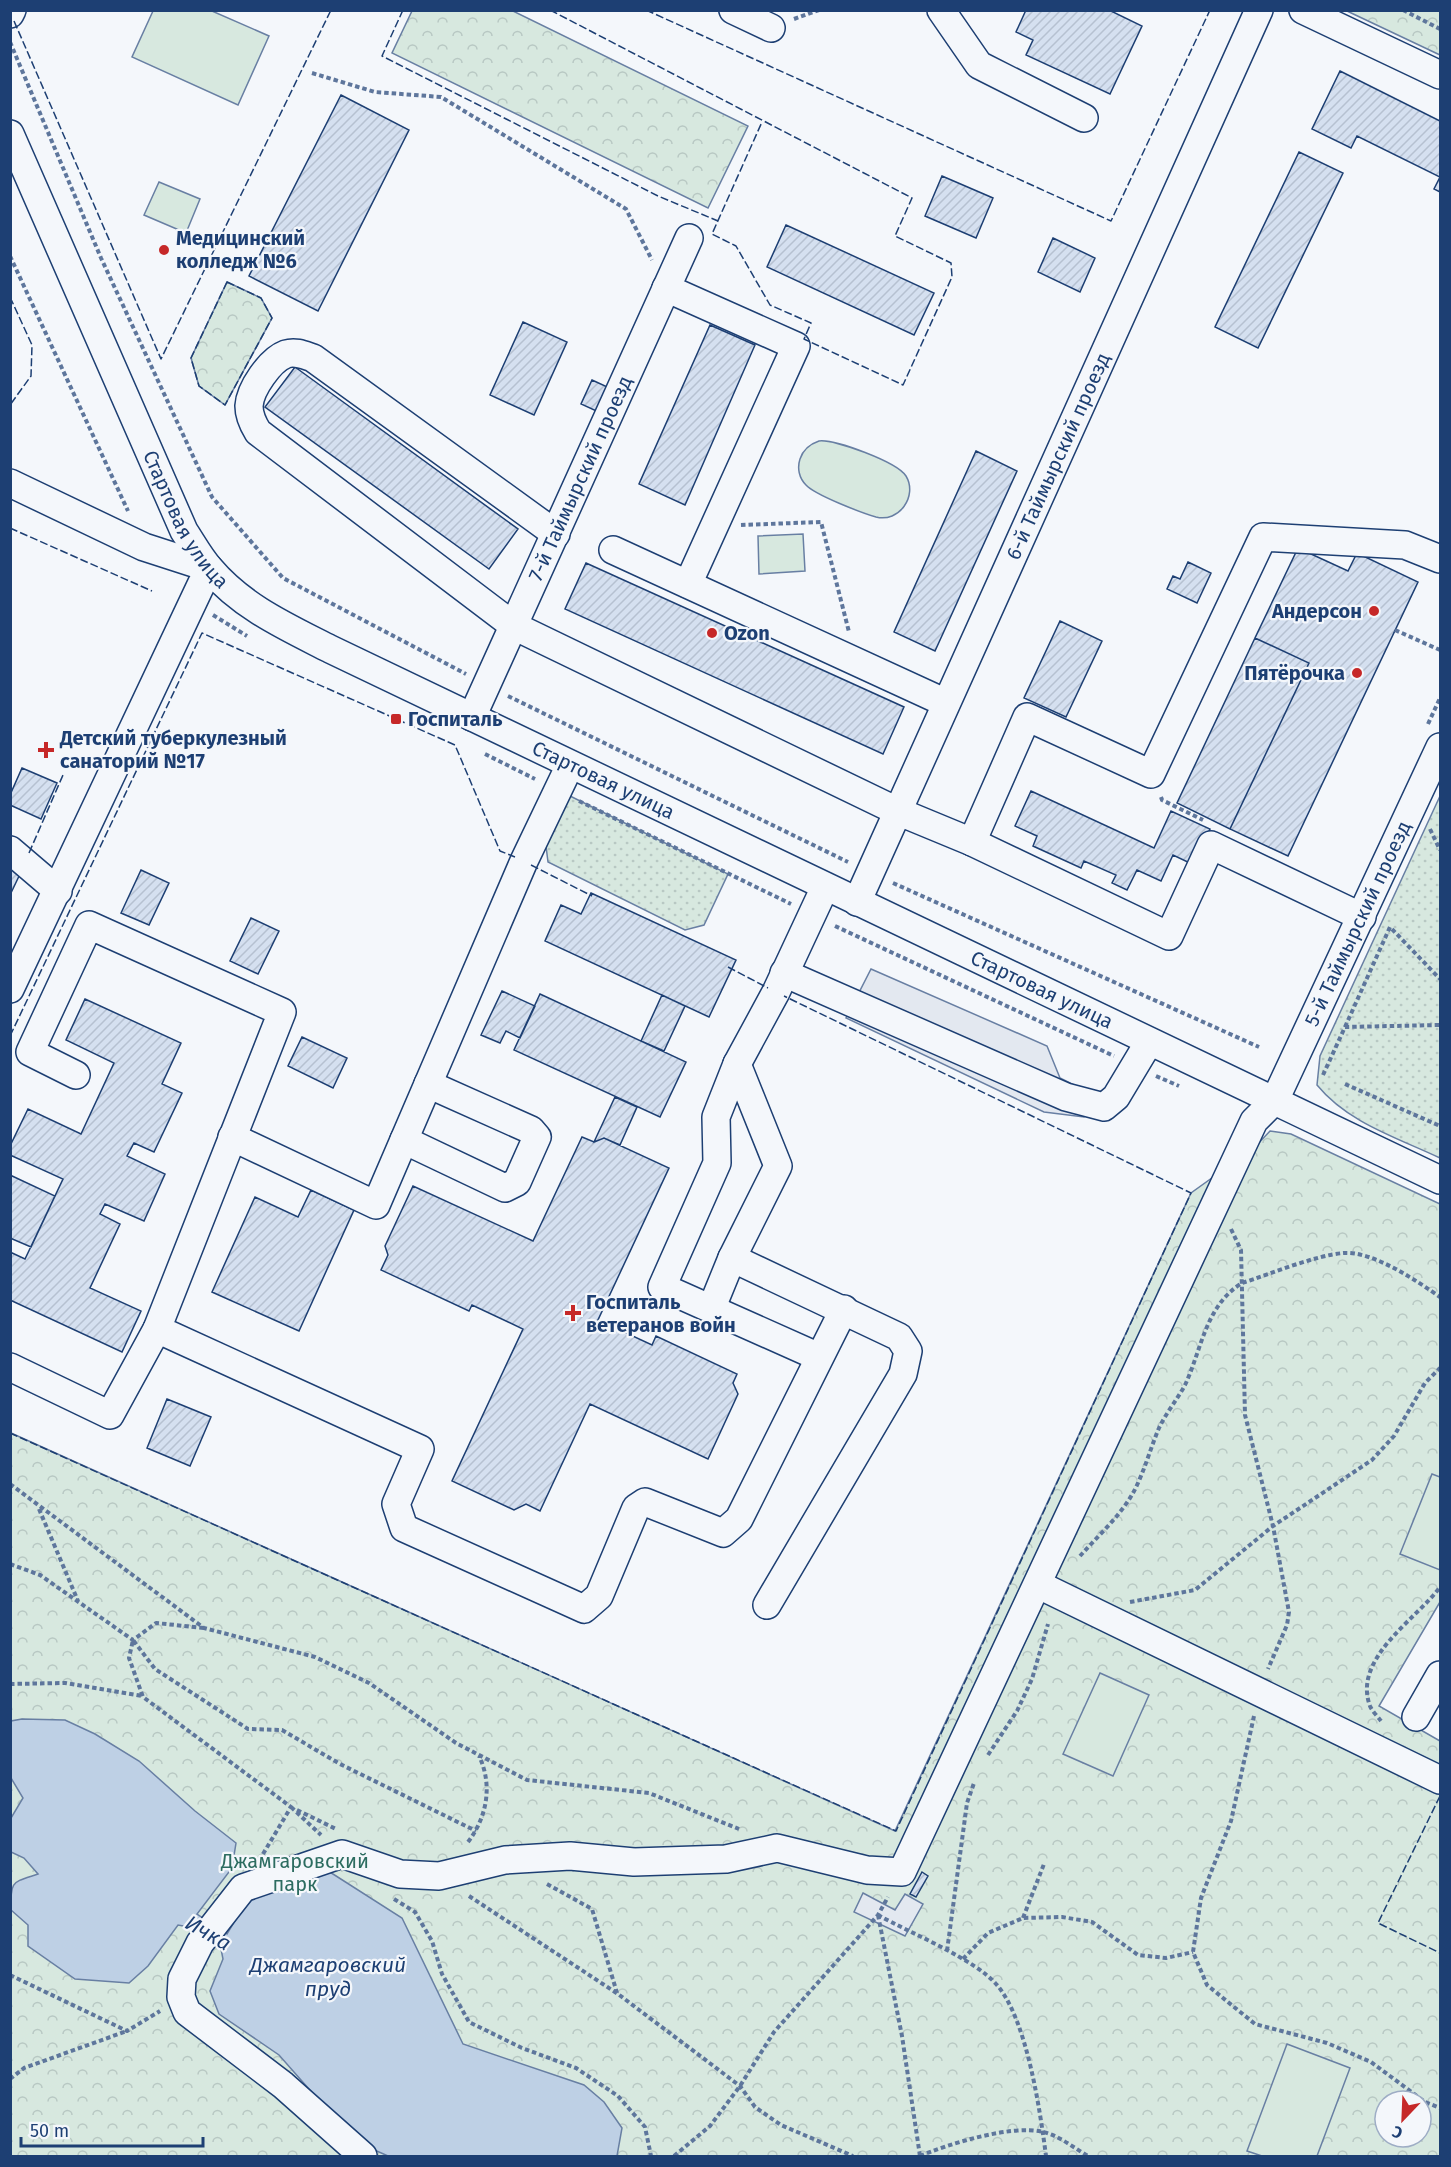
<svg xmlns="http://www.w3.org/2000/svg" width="1451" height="2167" font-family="'Fira Sans',sans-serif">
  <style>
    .grass { fill: url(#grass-dots); stroke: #687fa3; stroke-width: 1.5 }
    .park { fill: url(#park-crowns); stroke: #687fa3; stroke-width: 1.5; fill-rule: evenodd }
    .pitch { fill: #d7e8df; stroke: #687fa3; stroke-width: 1.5 }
    .parking { fill: #e3e8f0; stroke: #687fa3; stroke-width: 1.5 }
    .water { fill: #bed0e5; stroke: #687fa3; stroke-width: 1.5 }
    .building { fill: url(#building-hatch); stroke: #1d3f73; stroke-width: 1.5 }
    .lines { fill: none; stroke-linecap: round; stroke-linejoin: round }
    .minor-casing { stroke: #1d3f73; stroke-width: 30 }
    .path { stroke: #5e769c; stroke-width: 4; stroke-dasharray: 4.5 3; stroke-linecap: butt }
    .minor { stroke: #f4f7fb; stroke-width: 27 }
    .fence { stroke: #1d3f73; stroke-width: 1.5; stroke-dasharray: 8 3; stroke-linecap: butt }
    .poi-dot { fill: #c62828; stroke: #f4f7fb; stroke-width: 2 }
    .labels { text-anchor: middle; stroke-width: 4.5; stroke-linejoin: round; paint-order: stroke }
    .poi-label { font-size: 20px; font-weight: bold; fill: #1d3f73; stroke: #f4f7fb; text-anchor: start }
    .street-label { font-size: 20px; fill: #1d3f73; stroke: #f4f7fb }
    .park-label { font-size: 20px; fill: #2c6c60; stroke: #f4f7fb }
    .water-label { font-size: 21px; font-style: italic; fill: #1d3f73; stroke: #f4f7fb }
  </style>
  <defs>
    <pattern id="grass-dots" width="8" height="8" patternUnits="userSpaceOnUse" patternTransform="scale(1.5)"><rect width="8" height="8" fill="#d7e8df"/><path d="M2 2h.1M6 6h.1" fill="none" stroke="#b8c8c3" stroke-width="1.8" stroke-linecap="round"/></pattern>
    <pattern id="park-crowns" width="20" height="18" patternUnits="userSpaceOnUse" patternTransform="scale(1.5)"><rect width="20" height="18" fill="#d7e8df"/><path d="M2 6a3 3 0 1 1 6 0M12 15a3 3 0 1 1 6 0" fill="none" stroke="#b8c8c3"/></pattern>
    <pattern id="building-hatch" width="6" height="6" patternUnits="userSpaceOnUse" patternTransform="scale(1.5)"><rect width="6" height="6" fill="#d5e0f0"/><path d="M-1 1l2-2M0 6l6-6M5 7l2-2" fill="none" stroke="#b6c1d1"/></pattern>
  </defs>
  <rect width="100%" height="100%" fill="#f4f7fb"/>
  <path class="grass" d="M570 796 728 874 704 925 685 930 548 862 546 846Z
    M1440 796V1158C1398 1138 1348 1123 1317 1085L1320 1056Z"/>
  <path class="park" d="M412 11H513L748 126 708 208 392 53Z
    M1347 11H1440V55Z
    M227 282 261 298 272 318 225 405 199 386 191 358Z
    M1270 1131 1291 1134 1440 1204V1602L1379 1706 1440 1741V2156H11V1433L895 1831 1191 1193 1255 1147ZM1385 2101H1421V2137H1385Z"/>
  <path class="pitch" d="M153 11H212L269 36 238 105 132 57Z
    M159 182 200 199 186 233 144 215Z
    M819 441C835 439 897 462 906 476 918 496 899 523 876 517 862 513 815 495 806 485 799 478 797 468 800 459 803 450 810 444 819 441Z
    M803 534 805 571 759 574 758 536Z
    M1432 1474 1440 1477V1570L1400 1554Z
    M1100 1673 1149 1695 1113 1776 1063 1754Z
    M1287 2044 1350 2068 1317 2156H1262L1247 2151Z"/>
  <path class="parking" d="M871 969 1047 1046 1060 1078 1096 1096 1084 1117 1044 1112 846 1018Z
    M863 1893 895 1910 905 1894 923 1904 905 1936 854 1912Z"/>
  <path class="water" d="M22 1719 65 1720 95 1734 139 1761 195 1811 236 1843 232 1868 197 1914 227 1934 239 1914 254 1897 296 1885 322 1867 402 1918 463 2044 584 2085 604 2102 622 2128 617 2156H388L370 2148 331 2114 279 2055 219 2014 210 1991 223 1959 221 1949 189 1927 178 1925 148 1966 129 1983 75 1979 28 1946V1925L11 1910C11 1880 11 1883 38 1874L24 1858 11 1852V1818L23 1798 11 1778V1721Z"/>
  <path class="building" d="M1026 10H1109L1142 26 1110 94 1026 55 1033 40 1016 32Z
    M1340 71 1440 121V192L1434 189 1440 177 1357 136 1351 148 1312 129Z
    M341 95 409 130 318 311 249 276Z
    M1299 152 1343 173 1258 348 1215 327Z
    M942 176 993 198 976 238 925 216Z
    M786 225 934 293 914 335 767 267Z
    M1053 238 1095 258 1080 292 1038 272Z
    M523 322 567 342 534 415 490 395Z
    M710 325 755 345 685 505 639 484Z
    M295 367 518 529 489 569 265 407Z
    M592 380 614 390 603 414 581 404Z
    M976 451 1017 471 935 651 894 632Z
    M1298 548 1348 571 1357 553 1418 582 1288 856 1230 829 1309 663 1255 638Z
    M1188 562 1211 573 1197 603 1167 589 1173 576 1180 579Z
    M586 563 904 707 883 754 565 609Z
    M1060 621 1102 641 1066 717 1024 698Z
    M1255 638 1309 663 1230 829 1177 803Z
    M22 768 57 783 41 819 10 805V795Z
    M1031 791 1154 848 1171 811 1210 829 1194 865 1173 855 1161 881 1137 870 1127 890 1112 883 1116 875 1084 861 1081 868 1033 846 1037 836 1015 826Z
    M10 868 21 872 10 895Z
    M141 870 169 883 149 925 121 913Z
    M591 893 736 960 709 1017 545 941 561 905 581 914Z
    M251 918 279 931 258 974 230 961Z
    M502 991 535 1006 520 1038 506 1031 500 1043 481 1035Z
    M540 994 686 1062 660 1117 514 1050Z
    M662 995 685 1006 664 1051 641 1041Z
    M85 999 181 1043 162 1084 182 1093 154 1152 134 1143 127 1156 165 1174 144 1221 105 1204 100 1214 120 1224 90 1288 141 1311 122 1352 10 1300V1252L25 1259 63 1179 10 1155V1146L28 1109 81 1134 114 1063 66 1040Z
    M302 1037 347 1058 333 1088 288 1066Z
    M615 1097 637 1107 620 1145 604 1138 594 1142Z
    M582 1137 594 1142 604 1138 669 1168 598 1320 652 1345 656 1336 737 1374 733 1383 738 1394 708 1459 590 1404 540 1511 526 1504 514 1510 452 1481 523 1329 472 1305 469 1311 381 1270 388 1255 385 1246 413 1186 533 1241Z
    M10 1175 55 1196 31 1247 10 1238Z
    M311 1190 354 1210 299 1331 212 1292 255 1197 298 1217Z
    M167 1399 211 1417 190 1466 147 1448Z
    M922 1872 928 1876 916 1897 910 1894Z"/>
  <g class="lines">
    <defs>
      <g id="minor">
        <path d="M733 10 771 28"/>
        <path d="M941 10 979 65 1084 118"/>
        <path d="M1303 10 1440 75"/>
        <path d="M10 14 12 10"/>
        <path id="s1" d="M10 134 184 531C192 543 200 558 210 569 242 607 287 627 330 649L1440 1180"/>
        <path d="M666 288 796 346 688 584"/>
        <path d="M10 483 144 547 209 568 10 989"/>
        <path d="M556 534 313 358C304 355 296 351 286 354 270 360 250 389 249 406 249 416 253 424 258 432L514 626 897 811 972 842 1027 717 1151 774 1263 537 1405 545 1440 559"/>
        <path d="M613 550 946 703"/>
        <path id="s2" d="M472 717 689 238"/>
        <path d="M972 842 1169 936 1211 845 1362 917"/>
        <path d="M10 850 58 891"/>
        <path id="s3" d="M857 902 1259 10"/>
        <path d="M784 973 1066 1097 1104 1107 1116 1097 1149 1042"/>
        <path d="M76 1075 30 1052 89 925 282 1012 157 1329 420 1449 396 1504 404 1528 584 1609 599 1596 636 1508 645 1502 723 1533 739 1519 844 1309"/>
        <path d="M232 1137 376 1205 524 861 570 765"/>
        <path d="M404 1140 505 1188 517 1182 537 1137 531 1130 428 1084"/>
        <path d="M732 1258 899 1337 908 1351 903 1374 767 1605"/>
        <path d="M712 1307 732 1258 778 1166 737 1064"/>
        <path d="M819 1357 662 1287 717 1163 716 1117 737 1064 776 992 825 887"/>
        <path d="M10 1367 110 1415 157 1329"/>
        <path d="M1039 1585 1440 1780"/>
        <path d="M1416 1717 1440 1675"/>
        <path id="s4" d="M363 2156 283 2085 187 2012 181 1997 182 1979 200 1943 243 1888 342 1854 400 1874 439 1876 505 1860 570 1856 634 1862 726 1859 777 1848 867 1870 902 1872 1254 1121 1275 1100 1440 747"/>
      </g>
    </defs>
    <use href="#minor" class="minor-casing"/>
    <path class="path" d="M1403 10 1440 29
      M794 19 819 10
      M10 42 101 258 212 497 283 578 466 674
      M312 73 375 92 441 97 626 209 652 260
      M10 256 128 511
      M741 525 821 522 849 632
      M213 615 247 636
      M1395 630 1440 650
      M508 696 848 862
      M1428 724 1440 698
      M485 754 535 779
      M1161 797 1162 800 1203 820
      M579 801 791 904
      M1430 829 1440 850
      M893 883 1259 1047
      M835 926 1114 1056
      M1345 1027 1390 927 1440 979
      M1323 1075 1345 1027 1440 1025
      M1156 1076 1179 1086
      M1345 1084 1440 1126
      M1231 1229 1241 1250 1245 1415 1273 1526 1289 1612 1287 1625 1268 1669
      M10 1484 204 1628 315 1657 369 1683 456 1743 527 1780 649 1793 739 1829
      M39 1509 78 1601
      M1080 1556C1098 1536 1120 1516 1133 1493 1144 1473 1150 1449 1159 1428 1166 1413 1177 1400 1185 1385 1202 1349 1205 1306 1242 1283 1270 1274 1316 1255 1344 1253 1373 1251 1417 1281 1440 1297
      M10 1564 40 1575 133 1640 156 1623 204 1628
      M1130 1602 1195 1590 1273 1526 1372 1460 1394 1436 1425 1383 1440 1368
      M10 1684 65 1683 142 1696
      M1254 1716 1231 1821 1201 1898 1193 1952 1207 1985 1255 2024 1327 2043 1371 2062 1425 2102 1440 2108
      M1381 1721C1378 1717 1372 1711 1370 1706 1352 1658 1417 1619 1440 1587
      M988 1755 1017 1711 1032 1679 1048 1624
      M291 1807 321 1835
      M297 1810 336 1829
      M468 1842C487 1817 493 1785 479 1756
      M263 1854 291 1807 143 1697 129 1658 133 1640 155 1669 248 1729 282 1730 340 1764 476 1831
      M547 1884 592 1909 617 1993
      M469 1896 618 1994 740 2086 755 2107 781 2125 853 2156
      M394 1899 415 1912 432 1941 442 1974 469 2022 522 2048 576 2068 618 2096 645 2127 651 2156
      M878 1915C910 1933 975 1959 997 1985 1027 2020 1040 2110 1046 2156
      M878 1915 902 2036 920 2156
      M1023 1918 1044 1864
      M947 1951 967 1803 974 1783
      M963 1959 988 1933 1023 1918 1062 1917 1092 1922 1138 1955 1166 1958 1193 1952
      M10 1975 127 2031 160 2011
      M10 2079 24 2068 127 2031
      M674 2156 710 2126 740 2086 774 2032 878 1915 888 1897
      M920 2156C948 2144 1013 2124 1043 2132 1058 2135 1074 2148 1088 2156"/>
    <use href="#minor" class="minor"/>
    <path class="fence" d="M403 10 382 56 658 196 718 221
      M550 10 912 198 895 236 951 263 952 277 903 385 804 339 811 323 770 305 736 246 712 234 762 122
      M646 10 1111 221 1210 10
      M1440 10V11
      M14 21 161 359 331 10
      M227 282 261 298 272 318 225 405 199 386 191 358Z
      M10 297 32 345 31 376 10 405
      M10 528 152 591
      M29 853 63 775
      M531 865 592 896
      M728 967 768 988
      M10 1036 202 633 455 745 500 851 515 857
      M10 1433 896 1831 1191 1193 784 996
      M1440 1796 1378 1923 1440 1953"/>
  </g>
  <g class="poi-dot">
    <circle cx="164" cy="250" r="6"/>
    <circle cx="1374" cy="611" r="6"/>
    <circle cx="712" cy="633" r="6"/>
    <circle cx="1357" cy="673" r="6"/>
    <rect x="390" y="713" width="12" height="12" rx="3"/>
    <path d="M43 741h6v6h6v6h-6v6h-6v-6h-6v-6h6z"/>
    <path d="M570 1304h6v6h6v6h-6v6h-6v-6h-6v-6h6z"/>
  </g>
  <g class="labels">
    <g class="poi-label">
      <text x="176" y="245">Медицинский<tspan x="176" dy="23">колледж №6</tspan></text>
      <text x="1362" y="618" text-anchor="end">Андерсон</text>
      <text x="724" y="640">Ozon</text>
      <text x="1345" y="680" text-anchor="end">Пятёрочка</text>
      <text x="408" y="726">Госпиталь</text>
      <text x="60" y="745">Детский туберкулезный<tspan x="60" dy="23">санаторий №17</tspan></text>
      <text x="586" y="1309">Госпиталь<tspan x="586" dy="23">ветеранов войн</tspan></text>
    </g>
    <g class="street-label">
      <text dy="7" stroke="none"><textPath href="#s3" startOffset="489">6-й Таймырский проезд</textPath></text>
      <text dy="7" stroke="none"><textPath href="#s2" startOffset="262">7-й Таймырский проезд</textPath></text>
      <text dy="7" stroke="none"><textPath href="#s1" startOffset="424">Стартовая улица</textPath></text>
      <text dy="7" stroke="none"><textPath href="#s1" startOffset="928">Стартовая улица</textPath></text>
      <text dy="7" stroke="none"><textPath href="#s4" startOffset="2100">5-й Таймырский проезд</textPath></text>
      <text dy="7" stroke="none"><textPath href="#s1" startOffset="1414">Стартовая улица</textPath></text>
    </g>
    <g class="park-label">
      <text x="295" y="1868">Джамгаровский<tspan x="295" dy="23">парк</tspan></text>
    </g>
    <g class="water-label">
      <text transform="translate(208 1933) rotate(30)" y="7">Ичка</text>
      <text x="328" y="1972">Джамгаровский<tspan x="328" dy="24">пруд</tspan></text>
    </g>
  </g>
  <rect width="1451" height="2167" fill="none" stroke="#1d3f73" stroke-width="24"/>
  <g transform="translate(1403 2119) rotate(203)"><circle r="28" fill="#f4f7fb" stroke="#9eadc5" stroke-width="1.5"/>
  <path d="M0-4.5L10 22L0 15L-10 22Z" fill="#c62828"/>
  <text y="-9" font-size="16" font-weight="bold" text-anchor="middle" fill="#1d3f73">С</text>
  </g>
  <path d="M21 2137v9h182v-9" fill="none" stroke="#1d3f73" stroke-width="3"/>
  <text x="30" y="2137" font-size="18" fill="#1d3f73" stroke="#f4f7fb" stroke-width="4.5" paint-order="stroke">50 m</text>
</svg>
